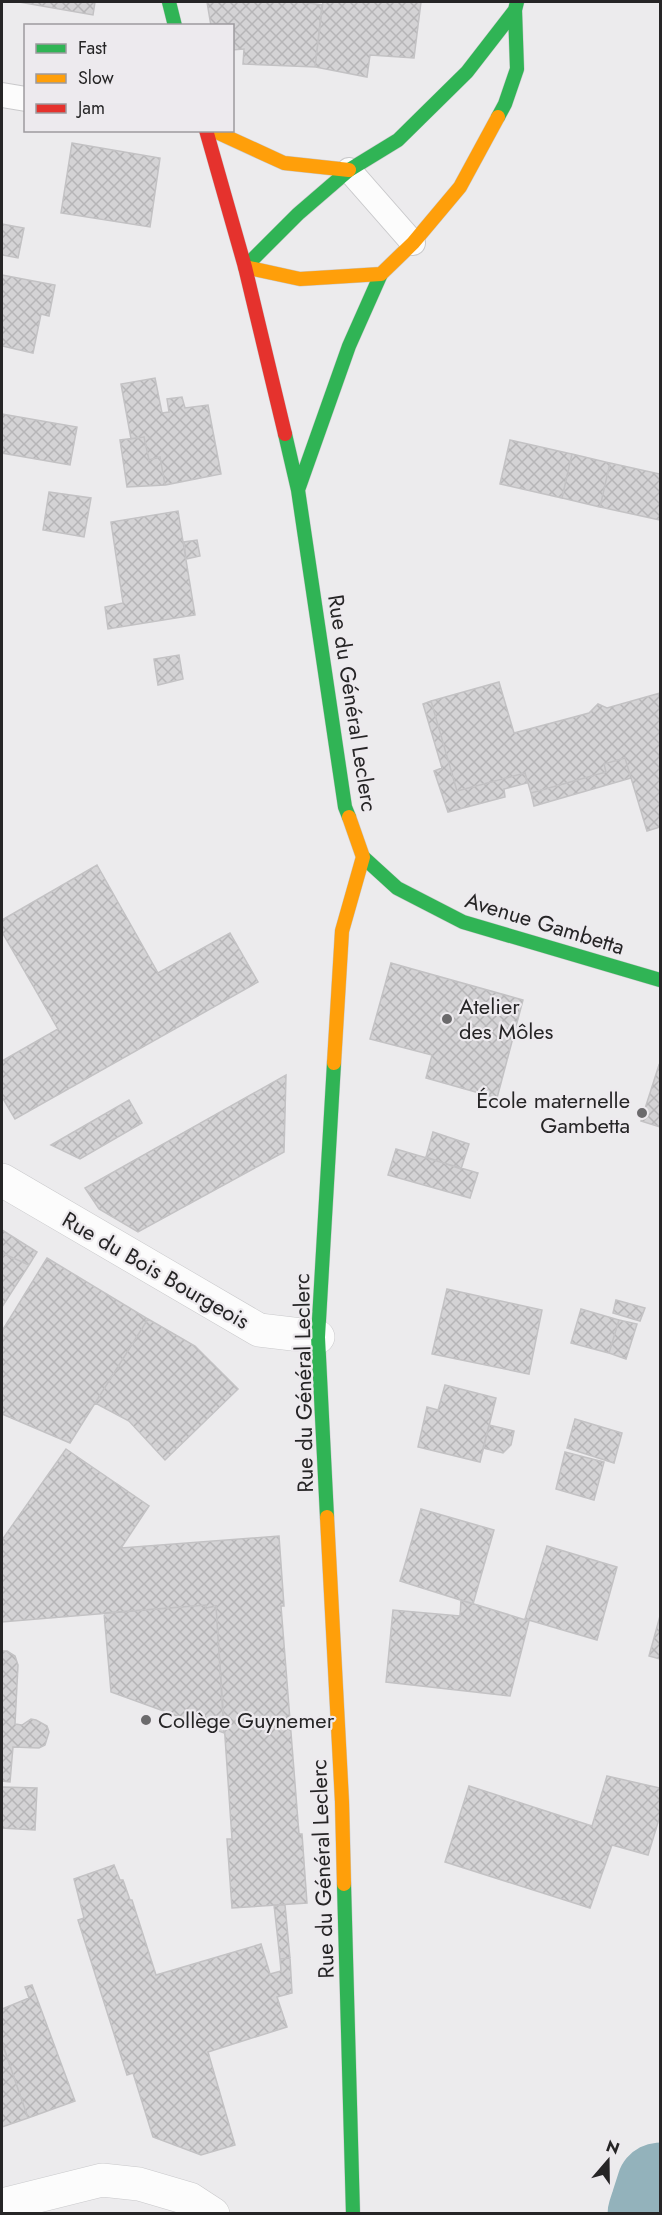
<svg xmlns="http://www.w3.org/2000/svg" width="662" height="2215" font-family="Jost,sans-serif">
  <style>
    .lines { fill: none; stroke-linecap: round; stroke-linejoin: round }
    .river { stroke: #93b2bb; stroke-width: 87 }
    .building { fill: url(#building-cross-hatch); stroke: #c3c2c4; stroke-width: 1.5 }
    .lane-casing { stroke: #c9c9cb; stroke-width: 26 }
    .street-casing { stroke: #c9c9cb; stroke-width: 34 }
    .fast-casing { stroke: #c9c9cb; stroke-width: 15 }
    .slow-casing { stroke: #c9c9cb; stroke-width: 15 }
    .jam-casing { stroke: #c9c9cb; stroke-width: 15 }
    .lane { stroke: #fcfcfc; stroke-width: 24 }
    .street { stroke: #fcfcfc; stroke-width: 33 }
    .fast { stroke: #30b455; stroke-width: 14 }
    .slow { stroke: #ff9f0a; stroke-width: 14 }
    .jam { stroke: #e5322d; stroke-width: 14 }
    .poi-dot { fill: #6b6a6c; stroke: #edeaee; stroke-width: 2 }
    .labels { text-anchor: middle; stroke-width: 4.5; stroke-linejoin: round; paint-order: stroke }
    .street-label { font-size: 22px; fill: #262526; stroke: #edeaee }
    .poi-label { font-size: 22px; fill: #262526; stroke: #edeaee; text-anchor: start }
  </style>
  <defs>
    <pattern id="building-cross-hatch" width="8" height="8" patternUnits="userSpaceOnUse" patternTransform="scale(1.5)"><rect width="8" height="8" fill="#d4d3d5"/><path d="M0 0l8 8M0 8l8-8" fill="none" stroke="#b6b5b7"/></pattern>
  </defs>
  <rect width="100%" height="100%" fill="#ecebed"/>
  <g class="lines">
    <path class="river" d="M651 2214 660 2186"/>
  </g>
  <path class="building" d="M19 2H95L93 15Z
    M207 2H303L322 5 315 67 243 64 244 49 232 50V26H211Z
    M323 2H421L414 58 370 55 367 77 315 67Z
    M72 143 160 158 150 227 61 213Z
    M2 224 24 228 18 258 2 255Z
    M2 275 55 285 49 316 41 314 33 353 2 346Z
    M155 378 162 413 169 412 167 399 182 397 185 408 208 405 221 474 165 485 160 457 149 460 144 437 131 439 121 384Z
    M2 414 77 427 70 465 2 453Z
    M144 437 149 460 160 457 165 485 127 487 120 440Z
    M510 440 572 454 562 498 500 484Z
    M572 454 610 463 600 507 562 498Z
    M610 463 660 474V520L600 507Z
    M49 492 91 498 84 537 43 530Z
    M178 511 195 615 108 629 105 607 123 603 111 522Z
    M197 540 200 556 186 559 184 542Z
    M179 655 183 679 158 685 154 659Z
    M499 682 514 733 589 713 598 704 607 708 660 693V827L647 831 625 758 604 764 606 772 531 793 525 773 457 791 431 701Z
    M431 701 457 791 525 773 527 783 504 789 505 797 448 812 434 771 442 768 423 704Z
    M625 758 631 778 534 806 531 793 606 772 604 764Z
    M97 865 158 973 230 933 258 982 15 1119 2 1097V1061L58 1029 2 932V920Z
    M391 963 523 1000 497 1098 426 1078 432 1055 370 1039Z
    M659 1065 660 1066V1127L641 1121Z
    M286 1075 284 1152 138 1232 99 1209 85 1188Z
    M129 1100 142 1123 80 1159 51 1145Z
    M433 1132 469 1144 461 1169 426 1157Z
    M396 1149 478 1173 470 1198 388 1175Z
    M2 1230 37 1252 29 1265 2 1253Z
    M2 1253 29 1265 2 1307Z
    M47 1258 148 1319 70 1443 2 1414V1331Z
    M447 1289 542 1310 529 1374 432 1354Z
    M616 1300 645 1308 640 1321 613 1313Z
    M581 1309 619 1320 609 1353 571 1343Z
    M148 1319 195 1346 238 1389 165 1460 129 1421 95 1403Z
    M619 1320 637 1324 626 1359 609 1353Z
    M445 1385 496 1398 480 1462 418 1447 427 1407 438 1410Z
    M575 1419 622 1433 614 1463 567 1448Z
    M489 1425 514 1431 511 1445 503 1453 483 1448Z
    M66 1449 149 1506 121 1548 279 1536 284 1606H281L299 1834H302L307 1903 232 1908 227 1839H232L216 1606 206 1608V1605L2 1622V1540Z
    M565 1452 604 1462 594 1500 556 1489Z
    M421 1509 494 1530 473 1604 400 1581Z
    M547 1546 617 1567 597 1640 525 1619Z
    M461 1600 529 1621 510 1696 386 1682 393 1610 460 1616Z
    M206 1605V1608L216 1606 224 1733 111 1692 104 1613Z
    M660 1616V1659L649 1656Z
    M2 1651H7L15 1656 18 1665 15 1724 22 1725 31 1719 36 1720 47 1726 49 1732 45 1745 39 1748 13 1747 10 1782 2 1781Z
    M607 1776 660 1788V1816L648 1855 612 1845 590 1908 445 1862 469 1786 592 1826Z
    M2 1787 37 1788 35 1830 2 1828Z
    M114 1865 120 1880H123L130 1900H132L156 1975 261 1944 270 1974 281 1971 280 1959 290 1958 292 1993 277 1997 287 2027 208 2052 235 2145 201 2155 153 2137 133 2073 127 2075 78 1920 84 1918 74 1879Z
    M274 1905H285L290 1958 280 1959Z
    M32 1985 75 2101 28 2118 2 2042V2009L29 1998 25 1987Z
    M2 2046H3L28 2118 2 2127Z"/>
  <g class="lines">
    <defs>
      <path id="lane" d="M2 95 26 99
        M349 170 413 243"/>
      <path id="street" d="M2 1180 259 1330 318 1337
        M2 2205 102 2180 139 2184 190 2199 213 2214"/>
      <path id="fast" d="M169 2 175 26
        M498 117 505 104 517 69 515 10 517 2
        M245 267 298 214 349 170 398 140 467 72 515 10
        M285 434 298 490 345 807 349 817
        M298 490 349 346 381 274
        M363 857 397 888 463 922 660 980
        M327 1517 318 1337 334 1063
        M344 1884 353 2214"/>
      <path id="slow" d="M212 130 284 163 349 170
        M245 267 300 279 381 274 413 243 460 187 498 117
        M334 1063 342 931 363 857 349 817
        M327 1517 342 1802 344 1884"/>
      <path id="jam" d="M206 130 245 267 285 434"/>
    </defs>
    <use href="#lane" class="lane-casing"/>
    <use href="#street" class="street-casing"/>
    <use href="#fast" class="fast-casing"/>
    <use href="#slow" class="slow-casing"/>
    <use href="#jam" class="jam-casing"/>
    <use href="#lane" class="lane"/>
    <use href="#street" class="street"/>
    <use href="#fast" class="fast"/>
    <use href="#slow" class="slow"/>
    <use href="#jam" class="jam"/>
  </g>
  <g class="poi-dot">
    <circle cx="447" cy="1019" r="6"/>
    <circle cx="642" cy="1113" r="6"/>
    <circle cx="146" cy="1720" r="6"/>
  </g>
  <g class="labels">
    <g class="street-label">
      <text transform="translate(353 703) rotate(81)" y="8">Rue du Général Leclerc</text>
      <text transform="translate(545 923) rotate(17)" y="8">Avenue Gambetta</text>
      <text transform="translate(156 1270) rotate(30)" y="8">Rue du Bois Bourgeois</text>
      <text transform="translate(303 1383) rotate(-91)" y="8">Rue du Général Leclerc</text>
      <text transform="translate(322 1869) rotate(-92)" y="8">Rue du Général Leclerc</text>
    </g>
    <g class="poi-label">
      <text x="459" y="1014">Atelier<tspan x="459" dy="25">des Môles</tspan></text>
      <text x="630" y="1108" text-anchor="end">École maternelle<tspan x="630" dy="25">Gambetta</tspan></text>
      <text x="158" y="1728">Collège Guynemer</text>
    </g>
  </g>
  <rect width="662" height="2215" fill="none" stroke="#262526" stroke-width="6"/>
  <rect x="24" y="24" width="210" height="108" fill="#edeaee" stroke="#9d9b9e" stroke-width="1.5"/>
  <rect x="36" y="44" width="30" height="9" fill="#30b455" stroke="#9d9b9e" stroke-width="1.5"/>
  <text x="78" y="54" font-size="18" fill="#262526">Fast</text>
  <rect x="36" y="74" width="30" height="9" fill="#ff9f0a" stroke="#9d9b9e" stroke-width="1.5"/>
  <text x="78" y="84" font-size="18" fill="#262526">Slow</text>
  <rect x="36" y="104" width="30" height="9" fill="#e5322d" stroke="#9d9b9e" stroke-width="1.5"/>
  <text x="78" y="114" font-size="18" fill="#262526">Jam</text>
  <g transform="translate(608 2161) rotate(20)" stroke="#edeaee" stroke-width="4.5" paint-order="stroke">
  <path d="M0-4.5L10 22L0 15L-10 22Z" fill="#262526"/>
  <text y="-9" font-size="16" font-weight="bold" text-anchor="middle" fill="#262526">N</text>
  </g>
</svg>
